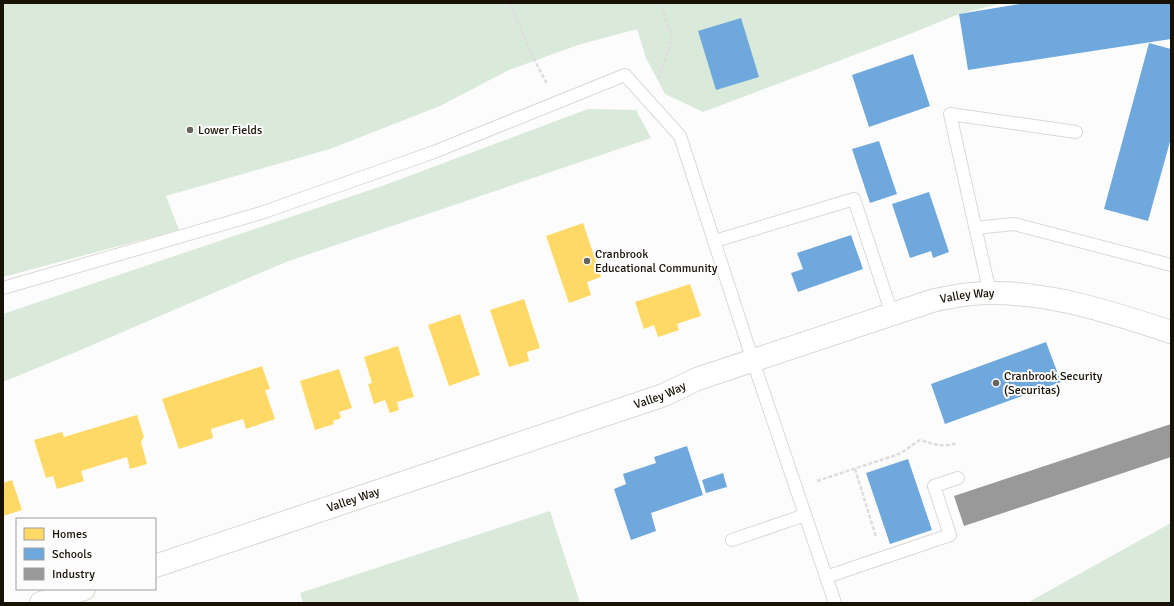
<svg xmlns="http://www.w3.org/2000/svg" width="1174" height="606" font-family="Signika,sans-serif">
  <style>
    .green { fill: #d9eada }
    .homes { fill: #ffd966 }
    .schools { fill: #6fa8dc }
    .industry { fill: #999 }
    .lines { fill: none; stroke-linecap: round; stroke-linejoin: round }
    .lane-casing { stroke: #ddd9d2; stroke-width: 14 }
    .street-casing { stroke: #ddd9d2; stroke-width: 24 }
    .path { stroke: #ddd; stroke-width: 2.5; stroke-dasharray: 4 2; stroke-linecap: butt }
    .lane { stroke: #fff; stroke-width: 12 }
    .street { stroke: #fff; stroke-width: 22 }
    .poi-dot { fill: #68635c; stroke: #fcfcfc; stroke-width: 1.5 }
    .labels { text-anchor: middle; stroke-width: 4; stroke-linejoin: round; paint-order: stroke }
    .poi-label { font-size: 12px; fill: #181106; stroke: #fcfcfc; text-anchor: start }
    .street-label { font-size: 12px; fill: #181106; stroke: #fcfcfc }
  </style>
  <rect width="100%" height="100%" fill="#fcfcfc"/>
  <path class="green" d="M3 3H1003L959 14 910 34 703 112 665 94 646 58 637 29 578 45 509 70 440 106 330 149 166 196 179 230 3 277Z
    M588 109 636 110 651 138 286 262 76 352 3 382V314L382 186Z
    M550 511 580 603H303L300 593Z
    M1171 523V603H1027Z"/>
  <path class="homes" d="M583 223 601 277 587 282 591 295 569 303 546 236Z
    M690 284 701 316 677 324 679 330 658 337 654 325 644 329 635 302Z
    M524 299 540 348 527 352 529 361 509 367 490 310Z
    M460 314 480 375 449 386 428 325Z
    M398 346 414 397 397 402 399 410 390 413 385 400 374 404 368 384 372 383 364 357Z
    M262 366 270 389 265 390 275 419 246 429 243 419 211 429 213 438 179 449 162 399Z
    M339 369 352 408 339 412 341 418 333 421 334 424 315 430 300 381Z
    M137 415 144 437 141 442 147 464 130 469 127 457 81 471 84 481 57 489 53 476 46 478 34 440 62 432 64 437Z
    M12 480 22 510 3 516V483Z"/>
  <path class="schools" d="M1026 3H1171V39L968 70 959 14Z
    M741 18 759 77 716 90 698 31Z
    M1149 43 1171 49V138L1148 221 1104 209Z
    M913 54 930 106 869 127 852 75Z
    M879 141 897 194 870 203 852 149Z
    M929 192 949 252 933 258 931 251 910 258 892 204Z
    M851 235 863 269 798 292 791 273 803 269 797 253Z
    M1046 342 1061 382 945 424 931 384Z
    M687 446 703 495 651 513 656 531 631 540 614 489 626 484 623 474 656 463 654 457Z
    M908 459 932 530 890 544 866 473Z
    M723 473 727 487 706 493 702 480Z"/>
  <path class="industry" d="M1171 424V457L964 526 954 496Z"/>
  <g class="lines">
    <defs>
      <path id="lane" d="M975 228 1014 224 1171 265
        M715 241 854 199 892 314
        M3 288 261 213 434 152 625 75 680 136 753 361 835 603
        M990 293 950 114 1076 132
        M732 540 805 515
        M826 577 950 535 934 486 958 478"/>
      <g id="street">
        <path id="s1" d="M155 566 664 395 697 379 935 300C947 298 959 295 971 294 1039 288 1107 311 1171 332"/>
        <path d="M41 603 84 589"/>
      </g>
    </defs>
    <use href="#lane" class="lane-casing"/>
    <use href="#street" class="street-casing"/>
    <path class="path" d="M510 3 532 55 547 84
      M659 79 672 38 661 3
      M855 469 876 537
      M817 481 893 456 901 453 920 440C935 444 941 448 957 443"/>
    <use href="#lane" class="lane"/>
    <use href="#street" class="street"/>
  </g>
  <g class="poi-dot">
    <circle cx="190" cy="130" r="4"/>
    <circle cx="587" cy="261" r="4"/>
    <circle cx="996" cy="383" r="4"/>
  </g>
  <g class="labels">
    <g class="poi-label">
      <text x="198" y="134">Lower Fields</text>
      <text x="595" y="258">Cranbrook<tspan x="595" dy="14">Educational Community</tspan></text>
      <text x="1004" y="380">Cranbrook Security<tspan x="1004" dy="14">(Securitas)</tspan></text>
    </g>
    <g class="street-label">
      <text dy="4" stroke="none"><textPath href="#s1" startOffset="857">Valley Way</textPath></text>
      <text dy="4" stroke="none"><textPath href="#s1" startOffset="533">Valley Way</textPath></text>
      <text dy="4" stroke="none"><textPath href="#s1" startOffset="209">Valley Way</textPath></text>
    </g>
  </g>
  <rect width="1174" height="606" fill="none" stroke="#181106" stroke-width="8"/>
  <rect x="16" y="518" width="140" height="72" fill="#fcfcfc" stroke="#a19e9a"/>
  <rect x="24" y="528" width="20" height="12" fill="#ffd966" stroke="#a19e9a"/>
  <text x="52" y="538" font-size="12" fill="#181106">Homes</text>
  <rect x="24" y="548" width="20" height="12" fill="#6fa8dc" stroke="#a19e9a"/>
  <text x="52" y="558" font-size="12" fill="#181106">Schools</text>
  <rect x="24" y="568" width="20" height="12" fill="#999999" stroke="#a19e9a"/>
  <text x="52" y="578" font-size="12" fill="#181106">Industry</text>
</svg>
